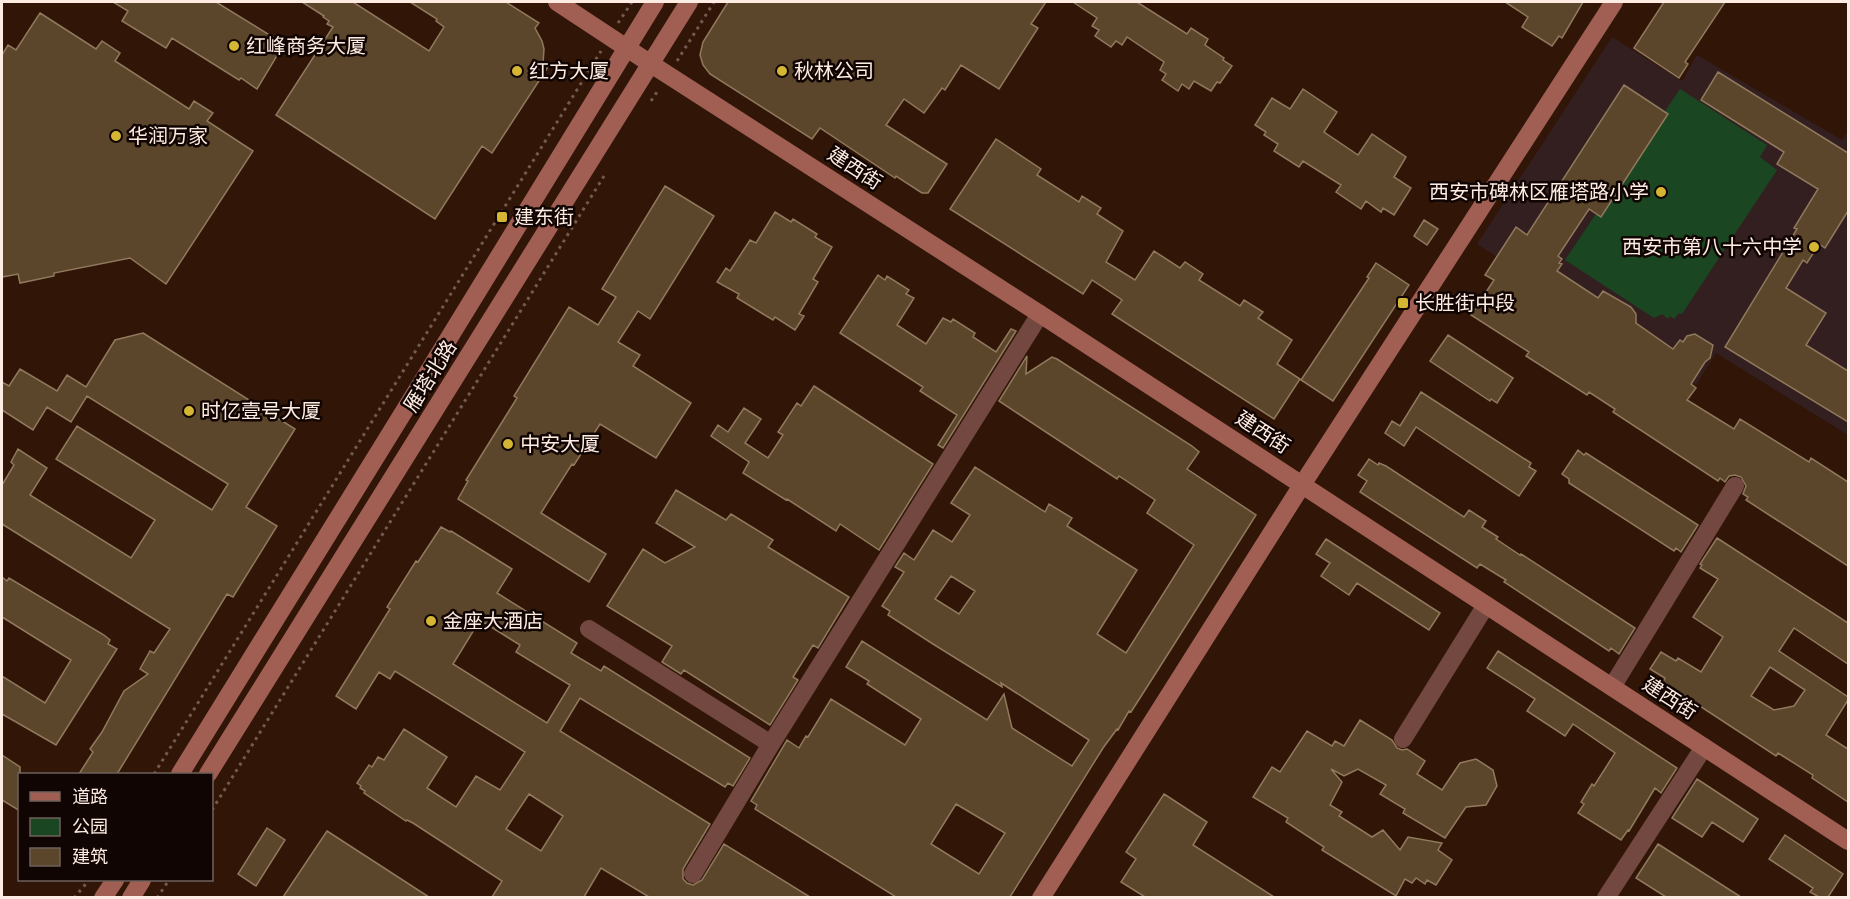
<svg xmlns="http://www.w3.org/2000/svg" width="1850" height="899" font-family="Rubik,'Noto Sans SC',sans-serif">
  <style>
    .education { fill: #331f20 }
    .green { fill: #1a4721 }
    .building { fill: #5b462c; stroke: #90795d; stroke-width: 1.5; fill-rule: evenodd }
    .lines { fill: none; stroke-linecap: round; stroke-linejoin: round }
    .path { stroke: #725a4d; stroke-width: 3; stroke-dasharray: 3 4.5; stroke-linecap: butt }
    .street { stroke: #724841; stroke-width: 18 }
    .secondary { stroke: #a15f54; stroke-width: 18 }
    .poi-dot { fill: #d5b534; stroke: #100502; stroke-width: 2 }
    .labels { text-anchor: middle; stroke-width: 5; stroke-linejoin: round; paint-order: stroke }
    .poi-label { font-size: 20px; fill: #feebe2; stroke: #100502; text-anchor: start }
    .street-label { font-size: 20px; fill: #feebe2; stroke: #100502 }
  </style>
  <rect width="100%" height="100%" fill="#311608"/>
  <path class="education" d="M1612 37 1682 81 1697 55 1842 140 1848 131V435L1716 353 1696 385 1477 244Z"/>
  <path class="green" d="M1680 89 1767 145 1760 157 1777 170 1682 314 1679 313 1674 319 1670 316 1668 319 1662 314 1654 318 1565 260Z"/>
  <path class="building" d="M113 2H216L284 44 257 89 241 78 239 80 172 38 166 48 122 21 128 11Z
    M302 2H353L429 51 444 27 436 21 437 19 410 2H506L539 23 535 28 542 41 544 49 543 64 548 67 492 153 482 146 435 219 276 115 333 27 327 24 329 21 323 17 324 16Z
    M728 2H1046L1031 24 1038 28 999 89 961 65 945 90 942 88 924 113 904 99 886 125 947 164 928 193H922L896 176 895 178 820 128 812 139 710 74 703 65 700 55 703 42Z
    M1073 2H1137L1187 34 1191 28 1208 39 1205 45 1224 58 1223 60 1232 66 1220 83 1217 82 1211 91 1194 81 1189 89 1182 84 1178 91 1162 80 1166 74 1160 70 1164 62 1127 37 1122 45 1116 41 1111 47 1095 36 1099 30 1092 26 1097 18Z
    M1505 2H1583L1562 38 1559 36 1552 46 1522 27 1528 17Z
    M1664 2H1725L1685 62 1688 64 1679 78 1634 48Z
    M40 13 96 49 102 41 120 53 115 61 189 109 194 101 213 113 207 121 253 151 166 284 130 258 54 273V276L20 283 18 274 2 277V55L8 45 16 50Z
    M1718 72 1848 153V211L1825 248 1819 244 1807 263 1803 260 1786 288 1826 313 1806 345 1848 371V422L1725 347 1797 229 1794 228 1818 189 1777 164 1784 152 1701 100Z
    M1624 85 1668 114 1601 217 1589 209 1558 256 1562 259 1559 263 1562 264 1557 271 1598 298 1603 291 1631 307 1636 314V323L1673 349 1680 340 1683 342 1687 336 1695 334 1713 345 1710 358 1705 362 1691 384 1696 388 1687 400 1734 429 1740 419 1809 462 1811 458 1848 482V566L1746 500 1748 497 1743 494 1746 486 1741 477 1735 475 1729 476 1725 482 1720 478 1718 481 1613 412 1615 409 1589 392 1587 395 1526 356 1529 352 1471 315 1494 280 1485 275 1516 227 1527 235Z
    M1303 89 1337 112 1324 132 1358 155 1372 134 1406 157 1394 177 1411 188 1394 215 1383 208 1381 212 1366 201 1361 209 1336 192 1341 185 1303 161 1299 167 1274 151 1278 144 1264 135 1266 132 1255 125 1272 98 1290 109Z
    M996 139 1041 169 1037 175 1079 202 1082 196 1101 208 1097 214 1123 231 1106 262 1135 280 1154 251 1180 268 1185 262 1203 274 1199 280 1240 306 1244 300 1263 312 1258 318 1292 340 1277 364 1300 379 1274 419 1112 314 1122 300 1092 280 1083 294 950 209Z
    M665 186 714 216 650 319 638 311 618 342 640 355 633 366 691 403 656 458 600 424 574 465 572 464 541 513 606 554 589 582 458 499 468 481 466 480 517 398 514 396 569 307 598 325 616 297 602 289Z
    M775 212 791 222 793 219 817 234 815 237 832 247 813 279 818 282 799 314 804 316 795 330 775 317 773 320 737 298 739 294 717 282 726 268 730 271 750 240 756 243Z
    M1424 220 1438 229 1427 245 1414 236Z
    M1376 263 1409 285 1333 401 1301 380 1369 278 1367 277Z
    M878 275 885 280 887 276 909 290 906 294 914 298 897 325 926 344 943 318 951 322 953 319 975 333 973 337 996 352 1011 329 1016 331 943 448 938 445 957 415 920 391 923 387 840 333Z
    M143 333 295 429 246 507 277 526 233 597 227 594 117 774H79L93 752 90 749 102 732 124 691 148 674 140 669 150 651 154 653 170 629 2 524V485L14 465 11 462 18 449 47 468 30 495 131 558 155 520 56 459 77 426 212 510 228 484 87 396 71 422 47 407 33 430 2 410V382L9 386 20 369 57 391 67 375 86 387 115 340Z
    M1448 335 1513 378 1497 403 1491 399 1490 401 1430 361Z
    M1027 356 1026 374 1052 357 1057 359 1192 446 1199 452 1187 469 1256 515 1154 676 1131 712 1129 711 1118 730 1117 729 1103 748 1010 897H896L755 809 757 805 751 801 787 740 799 748 806 736 808 737 831 699 905 745 921 719 867 684 869 681 846 667 862 641 987 720 1004 694 1012 728 1072 766 1089 740 1001 683 1002 687 933 644 888 615 890 611 882 606 904 572 895 567 904 553 914 560 933 530 952 542 970 515 951 503 975 467 1045 512 1049 504 1072 518 1067 526 1137 570 1097 634 1126 653 1194 545 1147 513 1155 500 1119 476 1117 479 999 401ZM951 576 975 591 959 614 935 599ZM956 804 1005 833 979 874 931 844Z
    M814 386 933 464 879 550 840 524 836 531 787 499 786 500 743 473 749 462 711 436 718 425 728 432 744 408 761 419 745 443 768 458 783 435 778 432 797 403 801 406Z
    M1421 392 1531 463 1529 467 1536 471 1519 496 1416 427 1404 446 1385 433 1392 421 1400 426Z
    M1578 450 1584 455 1586 453 1698 525 1681 552 1676 548 1674 551 1569 483V479L1562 474Z
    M1369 459 1378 465 1379 463 1386 466 1464 517 1469 510 1486 521 1482 527 1498 537 1496 539 1520 555 1521 554 1635 628 1619 654 1611 648 1609 651 1559 618 1504 582 1506 580 1480 564 1477 568 1360 492 1367 481 1358 475Z
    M676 490 726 520 731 514 773 540 768 547 849 597 818 648 813 645 793 677 798 680 770 725 684 670 681 674 662 662 672 646 607 606 643 549 665 563 695 547 656 523Z
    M441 527 450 532 451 531 512 569 497 593 577 643 571 653 601 671 604 666 750 758 733 786 728 783 725 787 580 698 560 731 710 824 683 869V879L687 883 693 885 702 880 724 844 810 897H649L601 868 584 897H492L502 881 413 823 407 820 406 821 364 793 365 791 360 788 361 786 357 783 369 765 372 767 378 757 384 760 404 729 447 757 427 788 456 807 476 776 500 790 525 752 395 671 390 679 379 672 356 709 336 696 390 609 387 607 416 561 418 562ZM480 620 520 645 516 652 570 685 547 723 453 664ZM529 794 563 816 541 851 506 829Z
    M1717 538 1848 623V664L1794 628 1779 651 1848 697V700L1826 735 1848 749V802L1812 778 1813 775 1778 753 1776 756 1663 682 1665 678 1650 669 1661 652 1676 661 1678 658 1701 672 1723 637 1693 617 1718 579 1700 568 1702 565 1700 564ZM1770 667 1805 690 1794 706 1774 710 1751 696Z
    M1326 539 1440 613 1429 630 1357 583 1349 595 1321 576 1330 563 1316 554Z
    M2 577 7 581 9 578 104 635 110 640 108 644 117 649 56 745 2 714V676L45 703 71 660 2 617Z
    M1498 651 1677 768 1661 793 1655 788 1629 831 1628 830 1621 840 1578 813 1584 804 1581 802 1592 784 1594 786 1615 753 1573 724 1565 736 1527 711 1535 699 1487 668Z
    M1360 720 1392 740 1397 748 1402 750 1407 749 1425 761 1417 774 1442 790 1460 763 1476 759 1493 770 1497 786 1486 805 1466 807 1445 838 1403 813 1405 809 1380 794 1386 785 1358 769 1344 776 1331 769 1342 782 1330 805 1342 812 1339 816 1372 837 1383 830 1400 850 1408 837 1442 843 1438 850 1452 860 1436 885 1427 880 1425 884 1416 878 1412 883 1405 879 1396 896 1322 850 1324 847 1286 822 1288 818 1253 797 1272 767 1280 772 1307 731 1332 746 1335 741 1344 746Z
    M2 755 20 767V811L2 800Z
    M1697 779 1758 819 1743 842 1712 822 1702 837 1672 818Z
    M1164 794 1207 822 1193 845 1274 897H1145L1121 882 1136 859 1126 852Z
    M267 828 285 840 256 886 238 874Z
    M327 831 429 897H283Z
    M1785 835 1843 874 1828 897H1819L1810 892 1813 888 1769 859Z
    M1658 844 1741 897H1666L1636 878Z"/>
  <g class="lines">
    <path class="path" d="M618 23 632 2
      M677 61 714 2
      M651 101 659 89
      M154 774 601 51
      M212 810 604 176
      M74 898 89 880
      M157 898 169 880"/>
    <path class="street" d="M589 629 771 744
      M1612 687 1735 486
      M1403 739 1486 605
      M693 874 771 744 1040 314
      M1606 898 1704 747"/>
    <path class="secondary" d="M557 2 651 64 1040 314 1848 841
      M180 774 403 413 655 2
      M208 774 689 2
      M103 898 115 880
      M131 898 142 880
      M1041 898 1302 485 1614 2"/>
  </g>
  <g class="poi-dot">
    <circle cx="234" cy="46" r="6"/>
    <circle cx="517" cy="71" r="6"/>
    <circle cx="782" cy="71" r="6"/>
    <circle cx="116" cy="136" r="6"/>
    <circle cx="1661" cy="192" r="6"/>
    <rect x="496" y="211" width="12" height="12" rx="3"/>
    <circle cx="1814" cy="247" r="6"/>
    <rect x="1397" y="297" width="12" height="12" rx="3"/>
    <circle cx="189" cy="411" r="6"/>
    <circle cx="508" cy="444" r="6"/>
    <circle cx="431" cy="621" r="6"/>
  </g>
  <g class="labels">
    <g class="poi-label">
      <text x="246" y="53">红峰商务大厦</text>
      <text x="529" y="78">红方大厦</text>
      <text x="794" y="78">秋林公司</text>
      <text x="128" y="143">华润万家</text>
      <text x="1649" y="199" text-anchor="end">西安市碑林区雁塔路小学</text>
      <text x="514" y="224">建东街</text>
      <text x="1802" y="254" text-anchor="end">西安市第八十六中学</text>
      <text x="1415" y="310">长胜街中段</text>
      <text x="201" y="418">时亿壹号大厦</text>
      <text x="520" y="451">中安大厦</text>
      <text x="443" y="628">金座大酒店</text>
    </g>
    <g class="street-label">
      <text transform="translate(855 168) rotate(33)" y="7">建西街</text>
      <text transform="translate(430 376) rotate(-58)" y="7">雁塔北路</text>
      <text transform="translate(1263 432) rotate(33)" y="7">建西街</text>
      <text transform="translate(1670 698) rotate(33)" y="7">建西街</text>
    </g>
  </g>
  <rect width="1850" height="899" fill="none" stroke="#feebe2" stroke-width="6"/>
  <rect x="18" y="773" width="195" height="108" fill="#100502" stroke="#6f615c" stroke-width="1.5"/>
  <rect x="30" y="792" width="30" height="9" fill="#a15f54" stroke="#6f615c" stroke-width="1.5"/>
  <text x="72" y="803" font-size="18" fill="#feebe2">道路</text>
  <rect x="30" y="818" width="30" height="18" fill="#1a4721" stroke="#6f615c" stroke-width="1.5"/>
  <text x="72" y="833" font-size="18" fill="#feebe2">公园</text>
  <rect x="30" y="848" width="30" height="18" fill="#5b462c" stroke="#6f615c" stroke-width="1.5"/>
  <text x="72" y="863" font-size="18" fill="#feebe2">建筑</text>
</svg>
